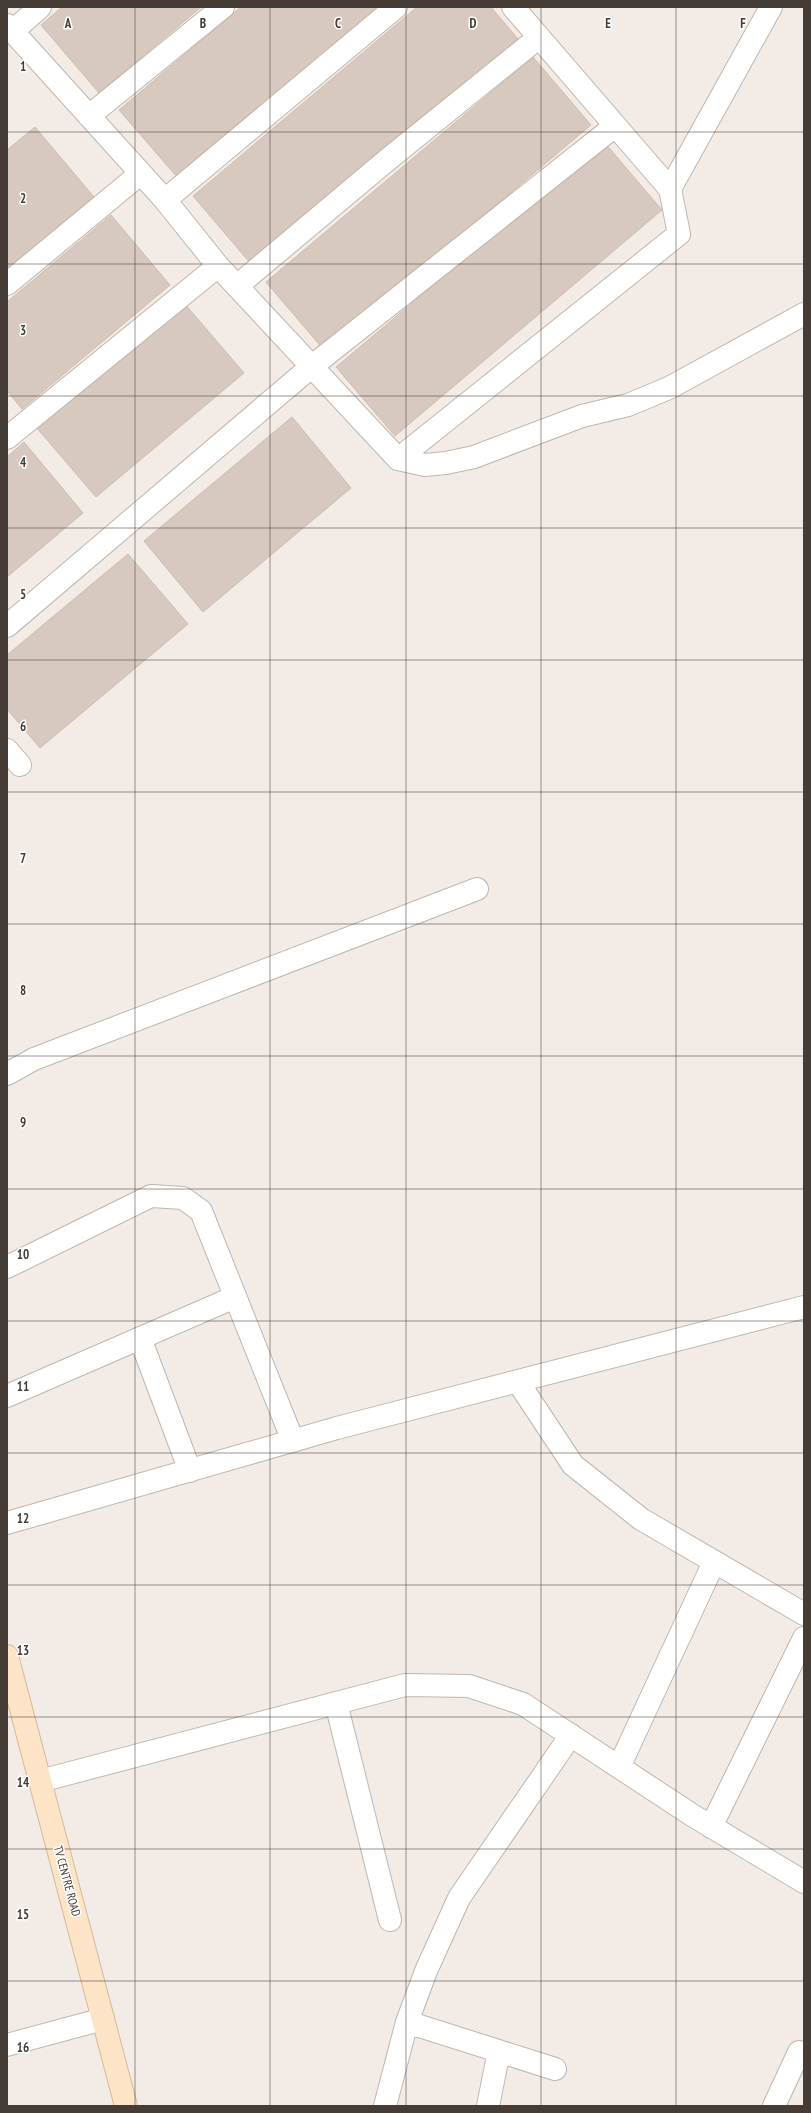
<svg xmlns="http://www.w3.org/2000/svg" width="811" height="2113" font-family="'PT Sans Narrow',sans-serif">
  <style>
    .building { fill: #d7c9bf; stroke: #cebcaf }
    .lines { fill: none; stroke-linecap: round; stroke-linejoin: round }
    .street-casing { stroke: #c1b5ac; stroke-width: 24 }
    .secondary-casing { stroke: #d4b999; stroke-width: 24 }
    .street { stroke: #fff; stroke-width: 22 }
    .secondary { stroke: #fde4c6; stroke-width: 22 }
    .grid { fill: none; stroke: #453c36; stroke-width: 1; stroke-opacity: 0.55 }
    .labels { text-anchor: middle; stroke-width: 3; stroke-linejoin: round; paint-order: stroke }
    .street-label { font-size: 12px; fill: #453c36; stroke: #fff }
    .grid-label { font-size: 13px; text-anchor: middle; font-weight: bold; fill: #453c36; stroke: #fff; stroke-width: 3; stroke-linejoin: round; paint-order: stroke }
  </style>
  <rect width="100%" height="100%" fill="#f3ece6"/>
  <path class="building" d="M62 7H201L99 93 41 25Z
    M241 7H380L178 178 119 110Z
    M417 7H491L518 39 251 264 193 196Z
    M533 57 591 125 324 350 266 282Z
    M35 127 94 197 7 270V150Z
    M604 142 662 210 395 436 336 367Z
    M111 215 170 285 22 409 7 391V302Z
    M184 303 244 373 96 497 36 427Z
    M292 417 351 488 203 612 144 541Z
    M24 442 83 513 7 577V457Z
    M128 554 188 624 40 748 7 709V655Z"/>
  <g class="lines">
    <defs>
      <path id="street" d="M513 7 670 189
        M7 25 165 200 218 266 398 459 679 234 670 189 771 7
        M12 32 40 7
        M89 116 223 7
        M165 200 396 7
        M7 284 140 174
        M237 286 386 161 538 38
        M7 438 218 266
        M398 459 425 465 446 463 474 457 582 416 628 405 669 388 804 314
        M7 626 311 367 615 126
        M7 750 20 765
        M7 1074 34 1059 477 889
        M7 1267 151 1196 183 1198 201 1211 293 1441
        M140 1338 190 1471
        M518 1382 573 1465 641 1519 804 1614
        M7 1396 235 1297
        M7 1523 337 1428 804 1307
        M336 1703 390 1920
        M619 1767 714 1562
        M40 1781 405 1685 469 1686 523 1704 692 1815 804 1882
        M711 1827 804 1638
        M407 2022 555 2069
        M7 2045 103 2019
        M385 2106 407 2022 426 1971 459 1898 571 1735
        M488 2106 499 2051
        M774 2106 799 2052"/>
      <path id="secondary" d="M7 1656 126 2106"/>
    </defs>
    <use href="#street" class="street-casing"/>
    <use href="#secondary" class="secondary-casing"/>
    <use href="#street" class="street"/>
    <use href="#secondary" class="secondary"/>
  </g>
  <path class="grid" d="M135 7V2106M270 7V2106M406 7V2106M541 7V2106M676 7V2106M7 132H804M7 264H804M7 396H804M7 528H804M7 660H804M7 792H804M7 924H804M7 1056H804M7 1189H804M7 1321H804M7 1453H804M7 1585H804M7 1717H804M7 1849H804M7 1981H804"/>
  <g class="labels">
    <g class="street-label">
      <text transform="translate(67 1881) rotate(75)" y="4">TV CENTRE ROAD</text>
    </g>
  </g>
  <g class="grid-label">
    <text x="68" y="28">A</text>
    <text x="203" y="28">B</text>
    <text x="338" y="28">C</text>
    <text x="473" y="28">D</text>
    <text x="608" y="28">E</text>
    <text x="743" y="28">F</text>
    <text x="23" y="71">1</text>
    <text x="23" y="203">2</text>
    <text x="23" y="335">3</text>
    <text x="23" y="467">4</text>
    <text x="23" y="599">5</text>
    <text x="23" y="731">6</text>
    <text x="23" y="863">7</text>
    <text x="23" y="995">8</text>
    <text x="23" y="1127">9</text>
    <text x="23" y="1259">10</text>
    <text x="23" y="1391">11</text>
    <text x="23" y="1523">12</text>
    <text x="23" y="1655">13</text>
    <text x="23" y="1787">14</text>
    <text x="23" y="1919">15</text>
    <text x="23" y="2052">16</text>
  </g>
  <rect width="811" height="2113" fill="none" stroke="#453c36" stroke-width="16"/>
</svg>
